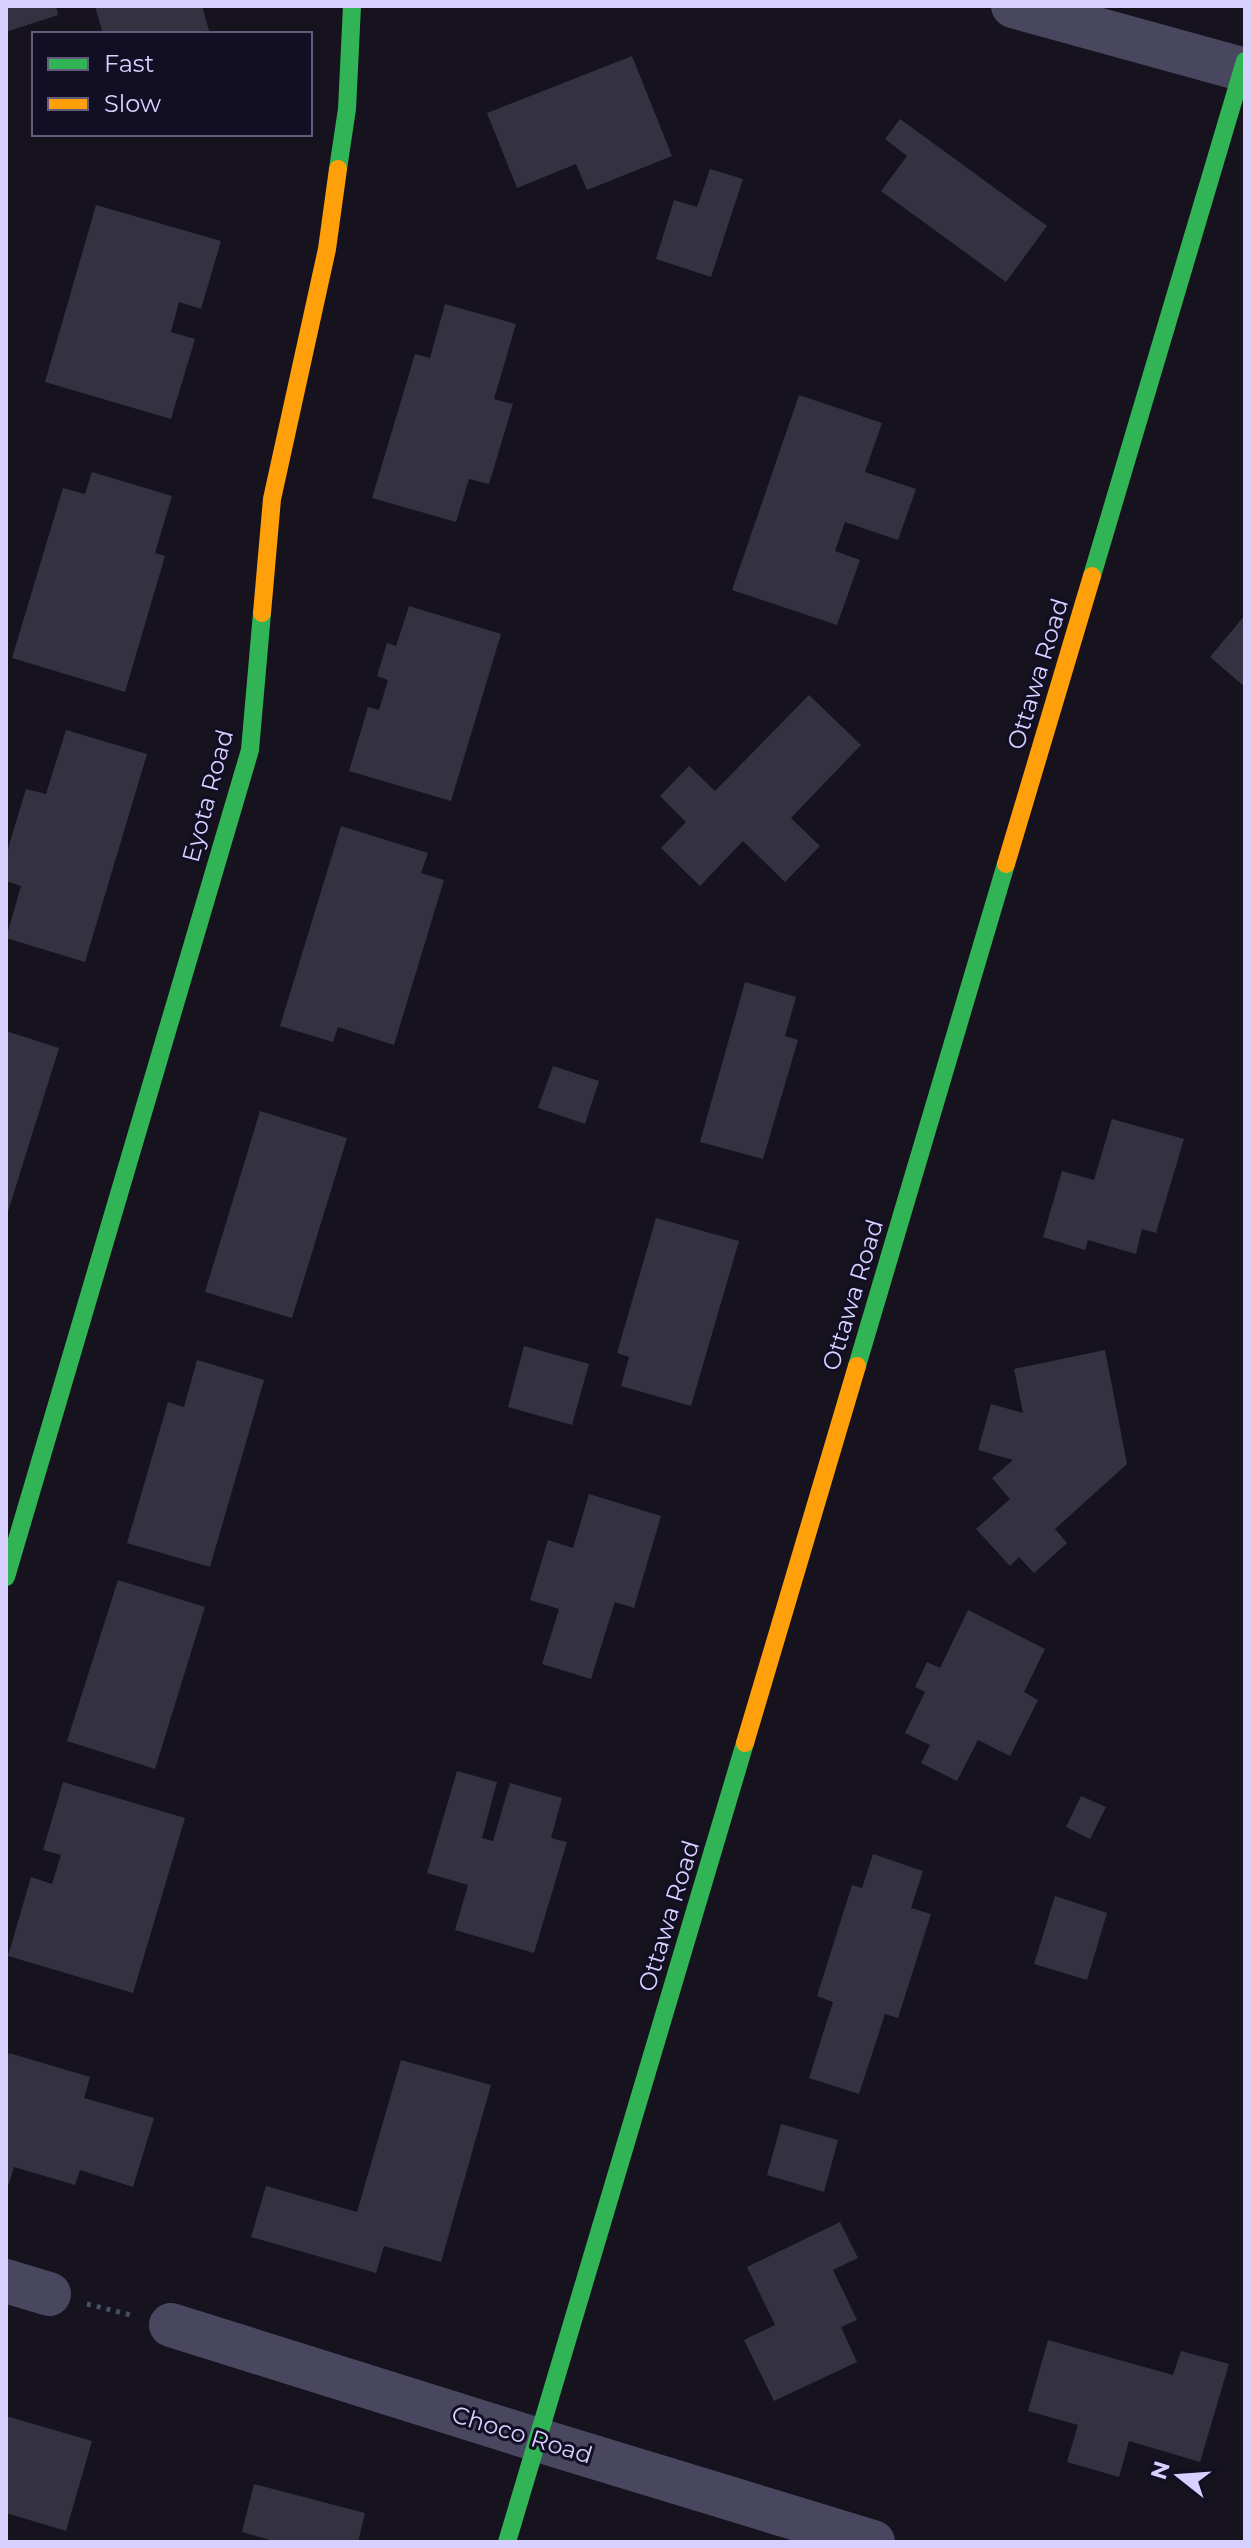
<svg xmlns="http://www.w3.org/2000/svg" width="1251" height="2548" font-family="Montserrat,sans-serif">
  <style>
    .building { fill: #343141 }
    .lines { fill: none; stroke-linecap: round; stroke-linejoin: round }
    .path { stroke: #445160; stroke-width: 5; stroke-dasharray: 4 6; stroke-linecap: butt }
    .street { stroke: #494760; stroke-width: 44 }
    .fast { stroke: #30b455; stroke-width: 18 }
    .slow { stroke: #ff9f0a; stroke-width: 18 }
    .labels { text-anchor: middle; stroke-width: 6; stroke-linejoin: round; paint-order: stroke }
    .street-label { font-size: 24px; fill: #d8d1ff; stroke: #120e24 }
  </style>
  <rect width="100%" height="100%" fill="#16131f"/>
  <path class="building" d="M6 6H56L58 15 6 32Z
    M95 6H202L210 34H103Z
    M632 56 672 156 587 190 576 164 517 188 487 113Z
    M900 119 1047 226 1006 282 881 191 907 156 885 139Z
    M710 169 743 179 711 277 656 259 674 200 697 207Z
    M96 205 221 241 201 309 179 302 171 332 195 339 171 419 45 382Z
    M445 304 516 324 494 399 513 404 489 484 469 479 456 522 372 498 415 354 430 358Z
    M799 395 882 423 865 472 916 489 898 540 845 522 835 551 860 560 837 625 732 590Z
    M92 472 172 496 155 553 165 556 125 692 12 658 63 488 85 494Z
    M409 606 501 634 451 801 349 771 368 707 379 710 388 680 377 676 387 643 396 646Z
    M1245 615V687L1210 657Z
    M809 695 861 745 791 818 820 846 785 882 743 841 700 886 661 848 686 822 660 796 689 766 715 791Z
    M66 730 147 754 85 962 6 938 21 886 6 881V855L26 789 46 794Z
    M341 826 428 853 421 873 444 880 394 1045 338 1027 333 1042 280 1026Z
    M745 982 796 997 785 1036 798 1040 763 1159 700 1142Z
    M6 1031 59 1048 7 1215H6Z
    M553 1066 599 1081 585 1124 538 1108Z
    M260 1111 347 1138 292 1318 205 1292Z
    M1112 1119 1184 1139 1156 1233 1142 1229 1136 1254 1088 1240 1085 1250 1043 1237 1062 1171 1094 1180Z
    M656 1218 739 1241 691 1406 621 1386 629 1357 617 1353Z
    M524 1346 589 1364 572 1425 508 1407Z
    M1105 1350 1127 1464 1055 1529 1067 1543 1034 1573 1019 1557 1010 1566 976 1529 1010 1499 992 1478 1013 1460 978 1450 991 1404 1023 1413 1014 1369Z
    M197 1360 264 1380 210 1567 127 1543 168 1402 184 1407Z
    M589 1494 661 1516 634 1608 615 1602 591 1679 542 1664 559 1609 530 1600 548 1540 573 1548Z
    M118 1580 205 1607 155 1769 67 1741Z
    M968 1610 1045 1649 1024 1692 1038 1700 1010 1756 978 1740 957 1781 921 1763 930 1745 905 1733 925 1692 915 1687 927 1662 940 1668Z
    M457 1771 497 1782 482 1838 493 1841 510 1783 562 1798 551 1838 567 1842 534 1953 455 1930 468 1885 427 1873Z
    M63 1782 185 1818 133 1993 8 1956 31 1877 52 1884 61 1855 43 1850Z
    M1081 1796 1106 1807 1090 1839 1066 1827Z
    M873 1854 923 1871 911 1908 931 1914 898 2018 885 2014 859 2094 809 2078 833 2002 817 1996 852 1885 862 1888Z
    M1055 1896 1107 1913 1087 1980 1034 1964Z
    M9 2053 90 2077 84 2098 154 2118 133 2187 80 2170 75 2185 14 2167 9 2184 6 2183V2063Z
    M401 2060 491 2085 441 2262 384 2246 376 2273 251 2237 266 2186 357 2212Z
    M781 2124 838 2140 824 2192 767 2175Z
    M840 2222 858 2258 833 2270 857 2320 841 2327 857 2362 774 2401 744 2340 775 2325 747 2267Z
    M1048 2340 1173 2375 1181 2351 1229 2364 1200 2462 1129 2441 1119 2477 1067 2462 1078 2425 1028 2411Z
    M6 2416 92 2441 66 2531 6 2513Z
    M254 2484 365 2513 358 2542H277L242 2532Z"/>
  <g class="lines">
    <path class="path" d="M87 2304 131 2315"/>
    <path class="street" d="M1013 6 1245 70
      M6 2281 49 2294
      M171 2325 538 2440 873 2542"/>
    <path class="fast" d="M338 169 347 109 352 6
      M1092 576 1245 61
      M857 1366 1006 864
      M6 1577 250 750 262 613
      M507 2542 745 1743"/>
    <path class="slow" d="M262 613 272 499 327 249 338 169
      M1006 864 1092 576
      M745 1743 857 1366"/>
  </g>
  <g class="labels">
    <g class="street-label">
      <text transform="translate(1038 674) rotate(-73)" y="8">Ottawa Road</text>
      <text transform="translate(208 796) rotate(-75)" y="8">Eyota Road</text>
      <text transform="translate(853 1295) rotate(-73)" y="8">Ottawa Road</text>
      <text transform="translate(669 1916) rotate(-73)" y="8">Ottawa Road</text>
      <text transform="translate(522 2435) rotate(17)" y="8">Choco Road</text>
    </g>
  </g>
  <rect width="1251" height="2548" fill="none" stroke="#d8d1ff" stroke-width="16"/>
  <rect x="32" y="32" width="280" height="104" fill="#120e24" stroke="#615c7c" stroke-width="2"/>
  <rect x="48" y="58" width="40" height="12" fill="#30b455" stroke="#615c7c" stroke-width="2"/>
  <text x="104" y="72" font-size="24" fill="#d8d1ff">Fast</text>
  <rect x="48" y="98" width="40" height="12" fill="#ff9f0a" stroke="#615c7c" stroke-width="2"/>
  <text x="104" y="112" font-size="24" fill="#d8d1ff">Slow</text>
  <g transform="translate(1179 2476) rotate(287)" stroke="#120e24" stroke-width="6" paint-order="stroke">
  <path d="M0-6L14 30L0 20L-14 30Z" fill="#d8d1ff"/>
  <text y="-12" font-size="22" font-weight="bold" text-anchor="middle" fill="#d8d1ff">N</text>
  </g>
</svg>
